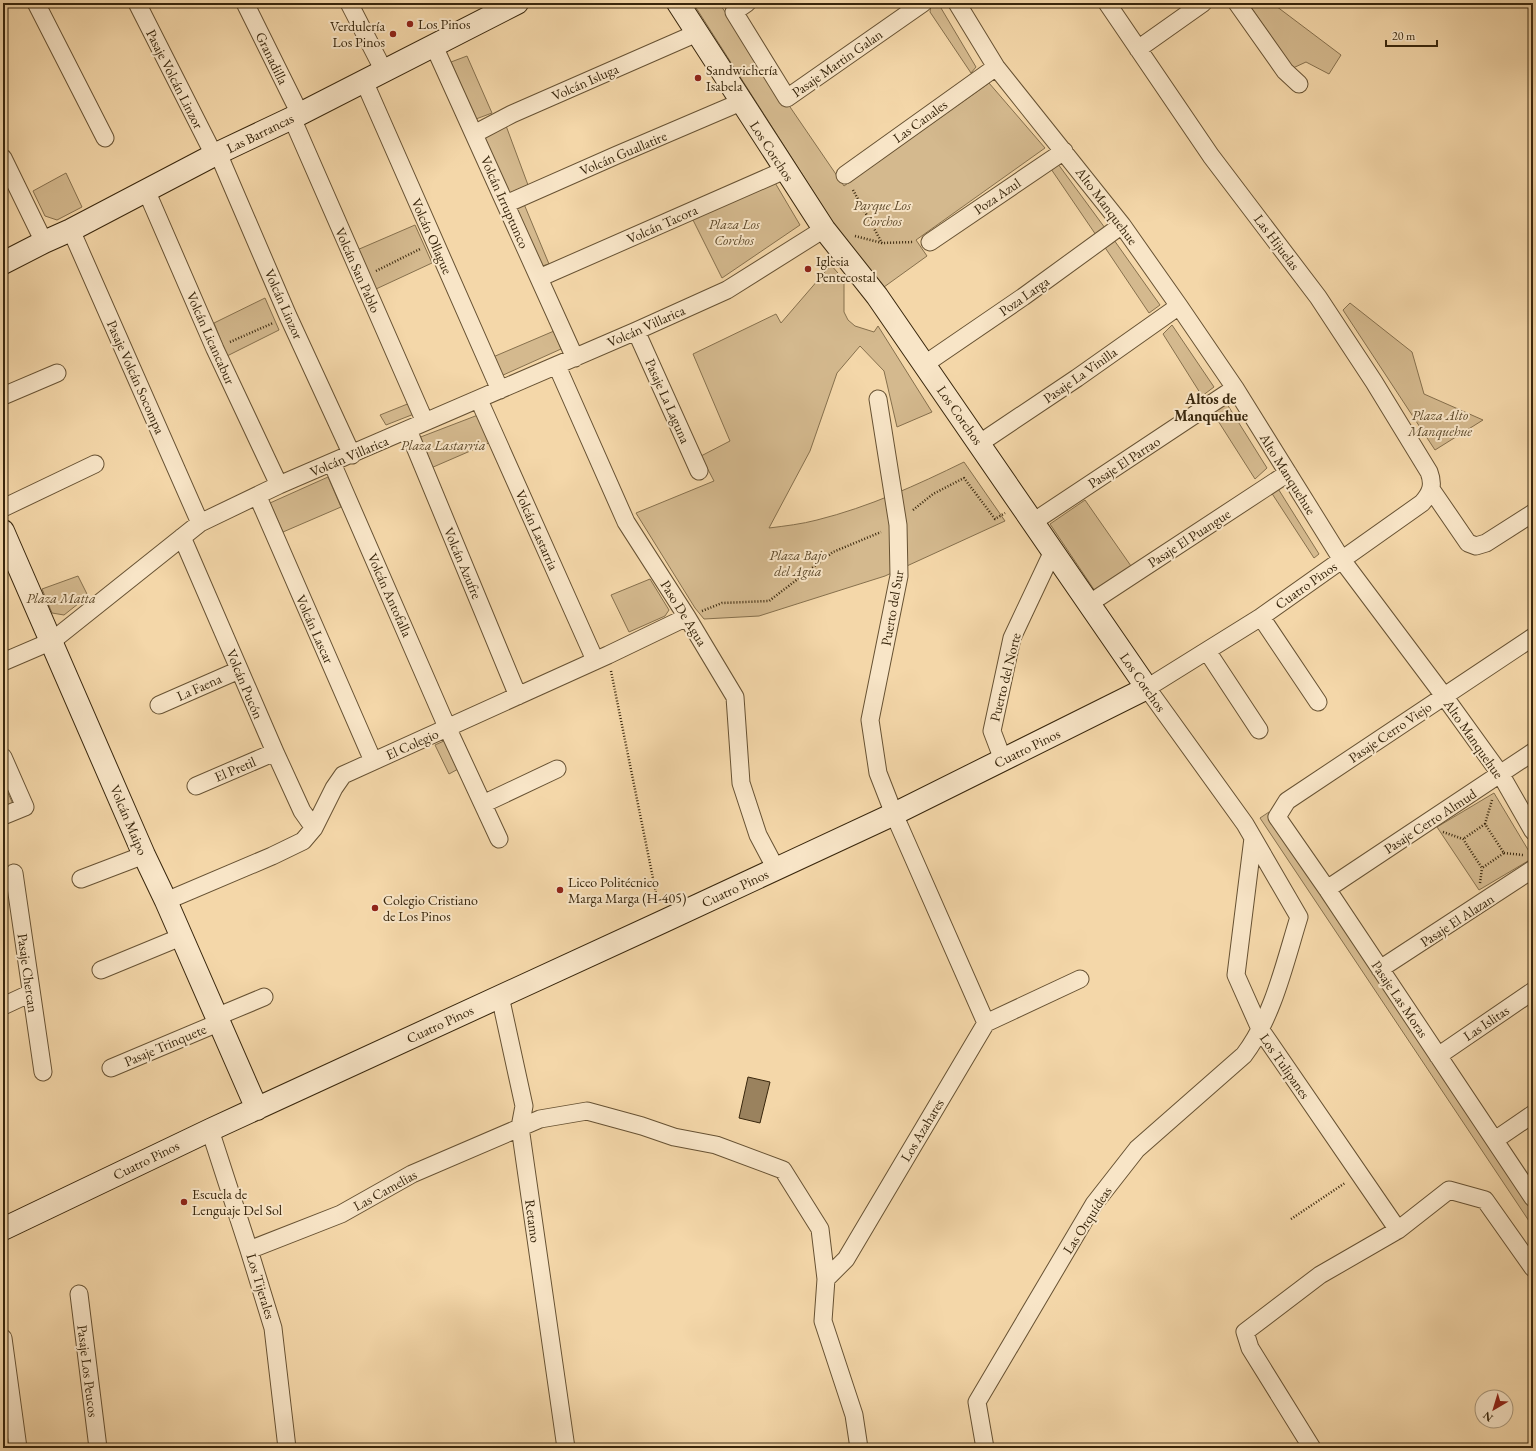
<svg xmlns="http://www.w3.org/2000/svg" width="1536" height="1451" font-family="'EB Garamond',serif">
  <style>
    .green { fill: #d4b98e; stroke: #86704d }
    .building { fill: #9a825e; stroke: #38260c }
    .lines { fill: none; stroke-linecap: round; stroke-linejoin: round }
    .street-casing { stroke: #675233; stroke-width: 19 }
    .secondary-casing { stroke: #38260c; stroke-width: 24 }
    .path { stroke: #38260c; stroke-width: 2.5; stroke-dasharray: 1 2; stroke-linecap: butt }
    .street { stroke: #f8e5c7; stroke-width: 17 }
    .secondary { stroke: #f8e5c7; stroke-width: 22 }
    .poi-dot { fill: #8f2418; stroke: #f8e5c7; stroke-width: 1.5 }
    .labels { text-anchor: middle; stroke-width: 4; stroke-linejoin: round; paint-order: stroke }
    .poi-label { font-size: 14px; fill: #38260c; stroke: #f8e5c7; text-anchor: start }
    .street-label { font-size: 14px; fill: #38260c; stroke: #f8e5c7 }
    .park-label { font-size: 14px; font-style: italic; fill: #5f4b2c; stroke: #f8e5c7 }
    .neighbourhood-label { font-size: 15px; font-weight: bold; fill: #38260c; stroke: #f8e5c7 }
  </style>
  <rect width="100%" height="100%" fill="#f4d7a9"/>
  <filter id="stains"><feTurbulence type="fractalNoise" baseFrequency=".005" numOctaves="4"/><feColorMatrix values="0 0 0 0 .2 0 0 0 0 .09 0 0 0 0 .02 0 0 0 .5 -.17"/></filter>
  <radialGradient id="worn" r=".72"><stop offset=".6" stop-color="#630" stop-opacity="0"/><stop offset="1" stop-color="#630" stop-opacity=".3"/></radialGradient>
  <path class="green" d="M693 3H719L844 186 989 83 1045 148 916 240 927 256 884 287 834 224Z
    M938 3 976 67 971 73 930 12 931 4Z
    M1248 3H1272L1341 55 1329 74 1306 62 1293 68Z
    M467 56 492 113 476 119 451 62Z
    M505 123 528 185 507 194 482 134Z
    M1058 164 1105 228 1096 235 1051 169Z
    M66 173 82 207 57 220 45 216 33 191Z
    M774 181 800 225 722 278 691 216Z
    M524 204 549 264 542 266 516 206Z
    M415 225 432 263 376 289 357 250Z
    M1114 240 1160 305 1149 313 1104 246Z
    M831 265 844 280V312L848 320 855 326 874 332 878 326 932 412 897 427 884 371 860 346 837 373 810 451 769 528C785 526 802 524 817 520 869 507 917 485 964 462L1005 521 885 576 759 616 704 619 695 608 636 513 714 481 701 456 730 441 693 354 776 314 781 323Z
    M265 298 279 330 227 356 214 323Z
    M1350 303 1412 352 1424 394 1483 420 1435 450 1343 310Z
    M1172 325 1214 387 1202 396 1163 334Z
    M554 331 561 349 501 376 493 357Z
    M410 403 414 414 386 425 380 415Z
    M1227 404 1267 468 1255 479 1213 413Z
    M478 415 491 442 431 468 418 438Z
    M328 477 341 507 283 532 270 503Z
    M1277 487 1319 554 1314 558 1271 492Z
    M1085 500 1131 566 1095 591 1050 524Z
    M78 576 88 596 64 615 52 613 42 589Z
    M650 579 669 610 665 616 629 632 611 595Z
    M446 740 460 768 449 774 435 745Z
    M3 782 13 804 3 809Z
    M1494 793 1533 858 1479 890 1437 827Z
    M1269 812 1533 1208V1227L1260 818Z"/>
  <path class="building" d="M748 1077 770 1082 760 1123 739 1118Z"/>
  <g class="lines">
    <defs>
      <path id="street" d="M36 3 105 138
        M137 3 214 155
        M245 3 300 114
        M349 3 384 71
        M747 3 734 12 787 98 923 3
        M957 3 996 67 1122 225 1179 306 1235 388 1342 560 1444 696 1501 775 1533 831
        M1237 3 1285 71 1299 84
        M434 46 575 358
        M1138 49 1203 3
        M364 81 500 390
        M292 118 425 422
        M474 134 512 114 697 33
        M218 153 288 316 352 455
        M3 158 44 242
        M845 175 996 67
        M146 190 215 349 279 485
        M506 204 617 155 741 102
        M71 230 200 523
        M930 242 1064 151
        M539 278 785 170
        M636 331 699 471
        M925 364 1023 297 1122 225
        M557 366 626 522 687 617 735 697 741 783 758 835 776 869
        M3 396 57 373
        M878 399 898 525 899 576 870 720 878 773 894 814 986 1023
        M479 400 595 660
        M408 430 518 696
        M980 443 1077 378 1179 306
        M332 463 447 727 499 839
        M1431 489 1468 543 1476 546 1486 543 1533 513
        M258 497 373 761
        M3 508 95 464
        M1033 522 1235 388
        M182 537 275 752 302 811 314 828
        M1090 603 1288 473
        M1261 617 1318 702
        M1533 637 1287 801 1277 817 1327 889 1533 1198
        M1207 651 1259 730
        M3 662 52 641 200 523 279 485 636 331 727 290 824 229
        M159 705 239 670
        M3 757 25 807 3 816
        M1003 760 992 731 1012 638 1053 551
        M196 786 275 752
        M483 804 557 769
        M1253 838 1236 975 1260 1029 1398 1230
        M14 873 43 1072
        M81 879 144 855
        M1327 889 1533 752
        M166 901 272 856 303 841 314 828 334 788 343 775 608 655 687 617
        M1380 969 1533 869
        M101 970 181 937
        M500 996 524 1106 520 1127 566 1448
        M3 1006 31 993
        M216 1017 264 997
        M986 1023 1080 979
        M1438 1056 1533 991
        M111 1068 218 1023
        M210 1130 249 1250 273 1328 287 1448
        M1495 1140 1533 1114
        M249 1250 341 1214 412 1174 540 1119 587 1111 642 1126 674 1137 716 1145 783 1170 820 1229 826 1279 823 1321 854 1415 859 1448
        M826 1279 846 1259 986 1023
        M79 1294 98 1448
        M3 1338 18 1448
        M985 1448 977 1402 1094 1204 1137 1149 1244 1055C1273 1017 1285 962 1299 917L1245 824 1147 688 1261 617 1422 503C1431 493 1434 485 1429 472L1374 382 1318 297 1211 156 1107 3
        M1312 1448 1250 1348 1245 1332 1320 1275 1398 1230 1449 1190 1485 1200 1533 1268"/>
      <path id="secondary" d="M3 263 44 242 71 230 214 155 292 118 517 3
        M3 531 144 855 166 901 257 1109
        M3 1229 210 1130 662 922 894 814 1147 688 877 296 824 229 678 3"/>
    </defs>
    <use href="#street" class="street-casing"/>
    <use href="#secondary" class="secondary-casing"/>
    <path class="path" d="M853 190 882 243
      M855 236 882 243 914 242
      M376 271 420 249
      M230 342 273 323
      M913 510 933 494 964 478 995 519 1005 513
      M702 611 722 603 769 601 833 552 881 532
      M611 671 658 903
      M1485 824 1492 800
      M1443 832 1463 839 1482 868 1504 853 1485 824 1463 839
      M1504 853 1523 855
      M1480 883 1482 868
      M1291 1219 1345 1183"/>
    <use href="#street" class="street"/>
    <use href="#secondary" class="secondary"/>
  </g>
  <g class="poi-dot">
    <circle cx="410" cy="24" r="4"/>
    <circle cx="393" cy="34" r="4"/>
    <circle cx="698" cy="78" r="4"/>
    <circle cx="808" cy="269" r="4"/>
    <circle cx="560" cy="890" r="4"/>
    <circle cx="375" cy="908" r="4"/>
    <circle cx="184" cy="1202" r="4"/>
  </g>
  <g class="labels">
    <g class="poi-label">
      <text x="418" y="29">Los Pinos</text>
      <text x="385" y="31" text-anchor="end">Verdulería<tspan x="385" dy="16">Los Pinos</tspan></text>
      <text x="706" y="75">Sandwichería<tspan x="706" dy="16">Isabela</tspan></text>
      <text x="816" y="266">Iglesia<tspan x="816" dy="16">Pentecostal</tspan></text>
      <text x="568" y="887">Liceo Politécnico<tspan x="568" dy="16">Marga Marga (H-405)</tspan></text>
      <text x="383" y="905">Colegio Cristiano<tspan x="383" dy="16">de Los Pinos</tspan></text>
      <text x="192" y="1199">Escuela de<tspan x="192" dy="16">Lenguaje Del Sol</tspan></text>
    </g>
    <g class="street-label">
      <text transform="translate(272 58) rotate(64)" y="5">Granadilla</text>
      <text transform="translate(837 63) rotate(-35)" y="5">Pasaje Martin Galan</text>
      <text transform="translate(175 79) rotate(63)" y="5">Pasaje Volcán Linzor</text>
      <text transform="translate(585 82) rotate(-24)" y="5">Volcán Isluga</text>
      <text transform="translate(920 121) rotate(-36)" y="5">Las Canales</text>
      <text transform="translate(260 133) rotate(-26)" y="5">Las Barrancas</text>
      <text transform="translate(772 151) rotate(57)" y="5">Los Corchos</text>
      <text transform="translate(623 153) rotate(-23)" y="5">Volcán Guallatire</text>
      <text transform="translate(997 196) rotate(-34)" y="5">Poza Azul</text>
      <text transform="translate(505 202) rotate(66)" y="5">Volcán Irruptunco</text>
      <text transform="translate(1107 206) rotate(53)" y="5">Alto Manquehue</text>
      <text transform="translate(662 224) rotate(-24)" y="5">Volcán Tacora</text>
      <text transform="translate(432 236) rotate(66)" y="5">Volcán Ollague</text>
      <text transform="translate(1277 242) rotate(53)" y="5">Las Hijuelas</text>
      <text transform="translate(358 270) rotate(66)" y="5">Volcán San Pablo</text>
      <text transform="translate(1024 296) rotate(-35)" y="5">Poza Larga</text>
      <text transform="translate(284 304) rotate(66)" y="5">Volcán Linzor</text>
      <text transform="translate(646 326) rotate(-24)" y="5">Volcán Villarica</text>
      <text transform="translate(211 338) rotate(66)" y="5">Volcán Licancabur</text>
      <text transform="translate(1080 375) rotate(-35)" y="5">Pasaje La Vinilla</text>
      <text transform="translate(136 377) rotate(66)" y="5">Pasaje Volcán Socompa</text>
      <text transform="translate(668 401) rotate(66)" y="5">Pasaje La Laguna</text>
      <text transform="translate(960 415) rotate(55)" y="5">Los Corchos</text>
      <text transform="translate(349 456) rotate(-23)" y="5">Volcán Villarica</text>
      <text transform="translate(1124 462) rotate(-33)" y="5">Pasaje El Parrao</text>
      <text transform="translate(1288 474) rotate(58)" y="5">Alto Manquehue</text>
      <text transform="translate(537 530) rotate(66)" y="5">Volcán Lastarria</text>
      <text transform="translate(1189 538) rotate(-33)" y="5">Pasaje El Puangue</text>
      <text transform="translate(463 563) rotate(67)" y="5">Volcán Azufre</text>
      <text transform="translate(1306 585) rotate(-35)" y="5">Cuatro Pinos</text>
      <text transform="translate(390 595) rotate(66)" y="5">Volcán Antofalla</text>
      <text transform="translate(892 608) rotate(-80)" y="5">Puerto del Sur</text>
      <text transform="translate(684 613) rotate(58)" y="5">Paso De Agua</text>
      <text transform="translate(315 629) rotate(66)" y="5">Volcán Lascar</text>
      <text transform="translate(1005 677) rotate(-76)" y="5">Puerto del Norte</text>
      <text transform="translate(1143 682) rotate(55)" y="5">Los Corchos</text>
      <text transform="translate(245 684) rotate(67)" y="5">Volcán Pucón</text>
      <text transform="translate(199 687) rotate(-24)" y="5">La Faena</text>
      <text transform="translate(1390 732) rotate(-34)" y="5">Pasaje Cerro Viejo</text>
      <text transform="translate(1474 739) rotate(55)" y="5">Alto Manquehue</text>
      <text transform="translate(412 744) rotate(-24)" y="5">El Colegio</text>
      <text transform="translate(1027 748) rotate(-26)" y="5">Cuatro Pinos</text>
      <text transform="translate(235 769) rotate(-23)" y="5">El Pretil</text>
      <text transform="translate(129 820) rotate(67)" y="5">Volcán Maipo</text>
      <text transform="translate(1430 821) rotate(-33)" y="5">Pasaje Cerro Almud</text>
      <text transform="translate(735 888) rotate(-25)" y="5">Cuatro Pinos</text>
      <text transform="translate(1457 920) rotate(-33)" y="5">Pasaje El Alazan</text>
      <text transform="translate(28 973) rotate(82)" y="5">Pasaje Chercan</text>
      <text transform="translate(1400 999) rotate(56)" y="5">Pasaje Las Moras</text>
      <text transform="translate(1486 1023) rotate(-34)" y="5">Las Islitas</text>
      <text transform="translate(440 1024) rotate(-25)" y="5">Cuatro Pinos</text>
      <text transform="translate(165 1045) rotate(-23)" y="5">Pasaje Trinquete</text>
      <text transform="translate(1285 1066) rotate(55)" y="5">Los Tulipanes</text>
      <text transform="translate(922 1130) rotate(-59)" y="5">Los Azahares</text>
      <text transform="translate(146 1160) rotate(-26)" y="5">Cuatro Pinos</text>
      <text transform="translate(385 1190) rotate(-29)" y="5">Las Camelias</text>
      <text transform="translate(1087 1220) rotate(-57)" y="5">Las Orquídeas</text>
      <text transform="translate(533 1221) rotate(82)" y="5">Retamo</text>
      <text transform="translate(261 1286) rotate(73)" y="5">Los Tijerales</text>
      <text transform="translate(88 1371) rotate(83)" y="5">Pasaje Los Peucos</text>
    </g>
    <g class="park-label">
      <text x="882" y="210">Parque Los<tspan x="882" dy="16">Corchos</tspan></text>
      <text x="734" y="229">Plaza Los<tspan x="734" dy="16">Corchos</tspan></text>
      <text x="1440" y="420">Plaza Alto<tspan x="1440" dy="16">Manquehue</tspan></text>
      <text x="443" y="450">Plaza Lastarria</text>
      <text x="798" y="560">Plaza Bajo<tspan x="798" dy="16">del Agua</tspan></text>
      <text x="61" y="603">Plaza Matta</text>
    </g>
    <g class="neighbourhood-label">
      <text x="1211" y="404">Altos de<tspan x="1211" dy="17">Manquehue</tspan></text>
    </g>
  </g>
  <rect width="1536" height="1451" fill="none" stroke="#f4d7a9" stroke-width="16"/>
  <rect x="4" y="4" width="1528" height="1443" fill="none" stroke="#38260c" stroke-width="2"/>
  <rect x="8" y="8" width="1520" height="1435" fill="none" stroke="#38260c"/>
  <g transform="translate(1494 1409) rotate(218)"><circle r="19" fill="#f8e5c7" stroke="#ab997c"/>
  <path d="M0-3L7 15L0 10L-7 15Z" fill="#8f2418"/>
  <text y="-6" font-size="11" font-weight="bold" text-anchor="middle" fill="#38260c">N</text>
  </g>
  <path d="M1386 40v6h51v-6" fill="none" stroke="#38260c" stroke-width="2"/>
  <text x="1392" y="40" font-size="12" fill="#38260c" stroke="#f8e5c7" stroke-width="3" paint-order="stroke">20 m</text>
  <rect width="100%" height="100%" filter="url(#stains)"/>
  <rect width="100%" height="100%" fill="url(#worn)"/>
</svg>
